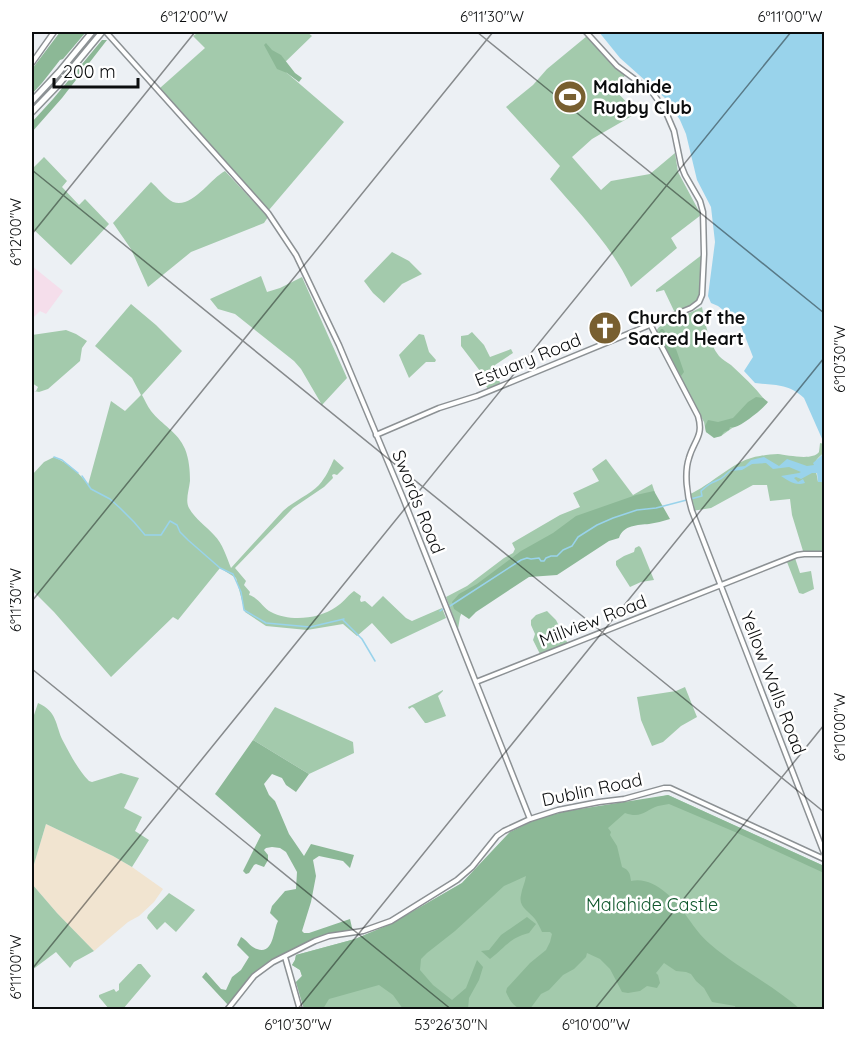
<svg xmlns="http://www.w3.org/2000/svg" width="856" height="1041" font-family="Quicksand,sans-serif">
  <style>
    .industrial { fill: #f1e4d0 }
    .education { fill: #f5deeb }
    .green { fill: #a3caac }
    .forest { fill: #8cb896 }
    .water { fill: #99d3eb }
    .lines { fill: none; stroke-linecap: round; stroke-linejoin: round }
    .stream { stroke: #99d3eb; stroke-width: 1.5 }
    .secondary-casing { stroke: #8c9194; stroke-width: 7 }
    .highway-casing { stroke: #8c9194; stroke-width: 8 }
    .secondary { stroke: #fff; stroke-width: 4 }
    .highway { stroke: #fff; stroke-width: 5 }
    .ticks { fill: none; stroke: #0b0d0e; stroke-width: 1.5; stroke-opacity: 0.45 }
    .labels { text-anchor: middle; stroke-width: 5; stroke-linejoin: round; paint-order: stroke }
    .poi-label { font-size: 18px; font-weight: bold; fill: #0b0d0e; stroke: #fff; text-anchor: start }
    .street-label { font-size: 18px; fill: #0b0d0e; stroke: #fff }
    .park-label { font-size: 18px; fill: #0f572c; stroke: #fff }
    .neatline { fill: none; stroke: #0b0d0e; stroke-width: 2 }
    .ticks-label { font-size: 15px; text-anchor: middle; fill: #0b0d0e }
  </style>
  <rect width="100%" height="100%" fill="#ecf0f4"/>
  <path class="industrial" d="M46 824 113 856 132 867 163 889 154 902 139 916 128 922 94 951 57 913 32 884V871Z"/>
  <path class="education" d="M32 266 63 291 46 314 40 311 32 319Z"/>
  <path class="green" d="M199 32H307L312 36 280 67 344 122 269 210 160 88 205 48 193 36Z
    M587 36 610 62 626 75 612 87 637 113 592 139 572 157 601 190 611 181 650 174 675 153 678 172 701 215 671 238 677 248 631 287C612 246 579 213 550 179L560 166 506 107 533 85 547 69Z
    M44 157 67 181 62 187 79 205 85 199 109 224 71 265 32 228V169Z
    M225 171 268 217 264 223 191 252 148 287 131 249 113 223 151 182C158 188 165 198 173 202 192 209 210 179 225 171Z
    M392 252 409 261 422 274 402 284 384 303 373 293 364 281Z
    M703 254 700 296 694 304 675 313 664 290 656 292V290Z
    M261 276 267 292 280 288 302 277 347 378 322 405 301 369 294 361 235 314 218 309 210 299Z
    M131 304 156 325 182 351 142 395C145 400 147 406 151 411 162 425 178 432 185 449 189 459 190 470 190 481 189 490 185 501 189 508 195 519 206 526 214 535 223 544 226 556 231 568L283 511C294 501 309 495 319 485 326 477 330 468 334 459L344 468 337 475 334 474 332 475 333 478 324 487 293 508 235 568 246 581 244 585 250 592 249 595C258 597 263 608 271 612 290 622 319 619 336 607 343 603 347 596 354 591L361 596 360 600 361 602 365 601 372 607 383 596 406 618 412 621 442 608 446 618 391 644 372 623 357 636 343 624 307 630 266 626 245 612 236 578 220 568 178 620 173 617 111 677 54 612 32 590V475L44 462 54 457C68 463 80 473 88 485L111 401 125 411 141 395 132 378 95 346Z
    M702 307C705 322 709 344 719 356 723 360 727 362 731 365 744 377 757 389 767 403L721 436 716 437 706 432 704 422 656 334V331L659 327Z
    M66 330 76 334 87 341 82 348 80 361 48 389 39 392 34 391H36L38 387 32 383V335Z
    M472 332 484 345 490 357 511 349 513 353 495 365V374L501 384 488 390 480 371 461 346V336L468 335Z
    M419 334 424 335 429 352 436 360 435 362H426L409 378 399 355Z
    M820 443 824 444V453C810 463 816 466 818 482H824V552L803 551 792 515 790 499 770 501 767 485H753L711 508 692 511 688 495C712 485 734 459 760 456 766 455 772 454 778 454 787 455 813 461 819 452 819 452 820 444 820 443Z
    M606 459 633 495 652 484 655 493 611 508 469 595 460 617 458 629 446 597 467 586 504 558 513 553 515 549 512 543 560 515 580 507 573 493 599 481 592 469Z
    M639 546 641 548 654 580 641 582 630 587 616 565V561L624 556 634 552 635 548Z
    M795 558 800 573 811 571 814 589 803 594 799 593 787 562Z
    M547 611 556 620 568 644 540 654 533 640 535 634 531 625V620L536 615Z
    M685 687 697 717 681 726 663 742 652 746 641 720 637 697 676 691Z
    M443 690V691L438 696 446 716 427 723H425L414 708 412 707 409 709 408 707Z
    M38 703C58 712 55 725 63 741 70 754 78 770 89 781L92 782 121 773 139 778 124 808 142 817 135 831 149 840 132 867 113 856 46 824 32 871V721Z
    M275 707 353 742 354 753 309 774 253 740Z
    M668 795 824 866V1009H304L296 982 302 976 300 970 292 965 295 960 296 955 355 939 391 924 462 883 510 832Z
    M32 884 57 913 94 951 74 962 70 968 56 952 32 970Z
    M169 893 195 910 176 932 165 922 157 930 147 918 148 915Z
    M138 964H141L151 976 123 1009H109L99 997V995L114 989 116 992 119 990V984Z"/>
  <path class="forest" d="M60 32H86L63 59 60 60 42 83 32 94V69Z
    M102 40H107L62 98 32 132V122L53 99Z
    M266 43 272 50 281 55 295 73 302 78 299 82 287 73 277 69 264 45Z
    M661 329H663L671 339 674 348 676 349 684 372 681 376 660 337 658 333Z
    M756 397 763 398 768 402C764 408 743 425 735 427 733 428 731 427 730 427L729 430 724 432 721 436 714 438 706 432 705 426 708 420 718 422 733 418 748 402Z
    M654 491 670 519C663 521 656 523 649 524 638 525 623 525 619 538L609 541 557 575 529 577 476 612 469 619 454 609 452 602 459 594 477 584 521 551 553 533 576 516 636 495Z
    M253 740 309 774 296 792 286 785 282 778 272 774 264 784 269 795 275 801 289 834 304 856 311 844 354 855 350 868 343 861 319 856 313 860 316 876 311 902 302 931 304 933H309L350 919 353 932 327 935 272 959 252 974 228 1005 202 977 206 972 221 989 226 990 232 977 241 970 249 957 237 945 241 937C247 940 250 947 257 949 274 955 273 930 278 921L270 913 272 906 285 891 296 889 297 872 286 852 280 848 272 847 266 848 264 850 268 855V860L264 867 256 864 254 865 249 873 246 874 243 871 261 835 215 794Z
    M668 795 824 866V873L735 832 669 804C665 805 662 805 658 806 645 810 642 819 625 813L608 828 611 832 610 835 617 846 622 867C629 870 630 873 631 881 643 878 656 884 665 892 685 908 692 929 710 944 739 969 773 985 800 1009H736L735 1006 712 1002 704 988 696 981 691 974 686 972 676 971 664 963 656 973 658 975 660 983 657 988 647 986 640 991 628 993 622 992 610 969 600 959 587 953 586 957 574 969 563 975 549 990 541 994 530 1009C516 1010 512 1005 506 992L507 988 530 963 546 950 550 942 552 934 550 932H542C540 928 538 923 535 919 529 911 518 907 521 895 522 888 525 883 526 876L504 886 455 931 427 953 421 959 420 970 433 985 452 1000 466 988 477 960 483 967 479 980 469 998 468 1009H403L393 995 379 985 329 999 323 1009H304L296 982 302 976 300 970 292 965 295 960 296 955 355 939 391 924 462 883 510 832 539 818 567 811Z
    M527 917 536 924 529 933C509 938 505 948 490 959L481 951 489 950 501 935Z"/>
  <path class="water" d="M599 32H824V441H823L804 398C787 383 776 386 755 383L744 371 753 357 741 326 736 320 718 306 711 303 708 296 715 242 711 207 697 180 686 134 680 120 666 99 620 58Z
    M824 453V482H818L817 473H812L801 479 796 477 794 478 798 482 803 479 805 483C795 486 789 481 781 476L799 473 801 472 789 467 773 469 766 463 752 464 742 470 730 471 737 467 745 466 751 460 764 457 779 466 787 459 807 466 814 465 813 463Z"/>
  <g class="lines">
    <path class="stream" d="M54 457 62 460 78 473
      M82 476 91 489 110 499 120 508 134 522 145 535H161L170 521 177 525 180 532 188 540 220 568 233 574 241 592 244 610 266 623 310 627 344 619
      M450 606 521 560 527 558 531 559 539 558 541 561H544L546 558 551 556H557L563 550 572 546 578 537 597 525 613 518 637 510 656 508 702 496 701 491C709 484 709 484 718 480 722 479 726 474 730 471
      M440 611 443 609
      M343 620 362 639 375 661"/>
    <defs>
      <path id="secondary" d="M106 32 268 213 296 255 339 345 403 498 530 819
        M32 63 54 32
        M651 326 698 416C704 436 694 440 689 458 684 473 687 496 692 511L822 848 824 853 823 858
        M376 435 439 408 477 396 691 308 699 302 702 295 704 254 703 212 700 201 685 175 681 165 674 131 665 110 652 92 617 66 586 32
        M476 682 797 555 804 554H824
        M285 957 300 1010
        M227 1010 254 976 273 962 315 941 329 936 363 931 391 921 457 880 472 867 497 836 504 831 530 819 558 810 599 802 624 799 664 788H670L824 859"/>
      <path id="highway" d="M32 101 59 72 92 32
        M32 112 58 85 102 32"/>
    </defs>
    <use href="#secondary" class="secondary-casing"/>
    <use href="#highway" class="highway-casing"/>
    <use href="#secondary" class="secondary"/>
    <use href="#highway" class="highway"/>
  </g>
  <path class="ticks" d="M477 32 824 313M32 170 824 812M32 234 195 32M32 601 493 32M32 669 452 1010M32 969 791 32M297 1010 824 358M594 1010 824 725"/>
  <defs>
    <symbol id="stadium-disc" viewBox="-11 -11 22 22"><circle r="9.5" fill="#785f30" stroke="#fff"/><path d="M0-5a6.5 5 0 1 0 0 10a6.5 5 0 1 0 0-10ZM-3.5-1.8h7v3.6h-7Z" fill="#fff"/></symbol>
    <symbol id="church-disc" viewBox="-11 -11 22 22"><circle r="9.5" fill="#785f30" stroke="#fff"/><path d="M-1.2-6h2.4v3.5h3.3v2.4h-3.3V6h-2.4V-.1h-3.3v-2.4h3.3Z" fill="#fff"/></symbol>
  </defs>
  <g fill-rule="evenodd">
    <use href="#stadium-disc" x="551" y="78" width="38" height="38"/>
    <use href="#church-disc" x="586" y="309" width="38" height="38"/>
  </g>
  <g class="labels">
    <g class="poi-label">
      <text x="593" y="93">Malahide<tspan x="593" dy="21">Rugby Club</tspan></text>
      <text x="628" y="324">Church of the<tspan x="628" dy="21">Sacred Heart</tspan></text>
    </g>
    <g class="street-label">
      <text transform="translate(528 360) rotate(-22)" y="6">Estuary Road</text>
      <text transform="translate(418 502) rotate(68)" y="6">Swords Road</text>
      <text transform="translate(593 621) rotate(-21)" y="6">Millview Road</text>
      <text transform="translate(773 683) rotate(69)" y="6">Yellow Walls Road</text>
      <text transform="translate(592 790) rotate(-12)" y="6">Dublin Road</text>
    </g>
    <g class="park-label">
      <text x="652" y="911">Malahide Castle</text>
    </g>
  </g>
  <rect width="856" height="1041" fill="none" stroke="#ffffff" stroke-width="66"/>
  <path d="M54 78v9h84v-9" fill="none" stroke="#0b0d0e" stroke-width="3"/>
  <text x="63" y="78" font-size="18" fill="#0b0d0e" stroke="#ffffff" stroke-width="4.5" paint-order="stroke">200 m</text>
  <rect x="33" y="33" width="790" height="975" class="neatline"/>
  <g class="ticks-label">
    <text x="194" y="22">6°12'00"W</text>
    <text x="492" y="22">6°11'30"W</text>
    <text x="790" y="22">6°11'00"W</text>
    <text transform="translate(16 232) rotate(-90)" y="5">6°12'00"W</text>
    <text transform="translate(840 359) rotate(-90)" y="5">6°10'30"W</text>
    <text transform="translate(16 600) rotate(-90)" y="5">6°11'30"W</text>
    <text transform="translate(840 727) rotate(-90)" y="5">6°10'00"W</text>
    <text transform="translate(16 967) rotate(-90)" y="5">6°11'00"W</text>
    <text x="298" y="1030">6°10'30"W</text>
    <text x="451" y="1030">53°26'30"N</text>
    <text x="596" y="1030">6°10'00"W</text>
  </g>
</svg>
